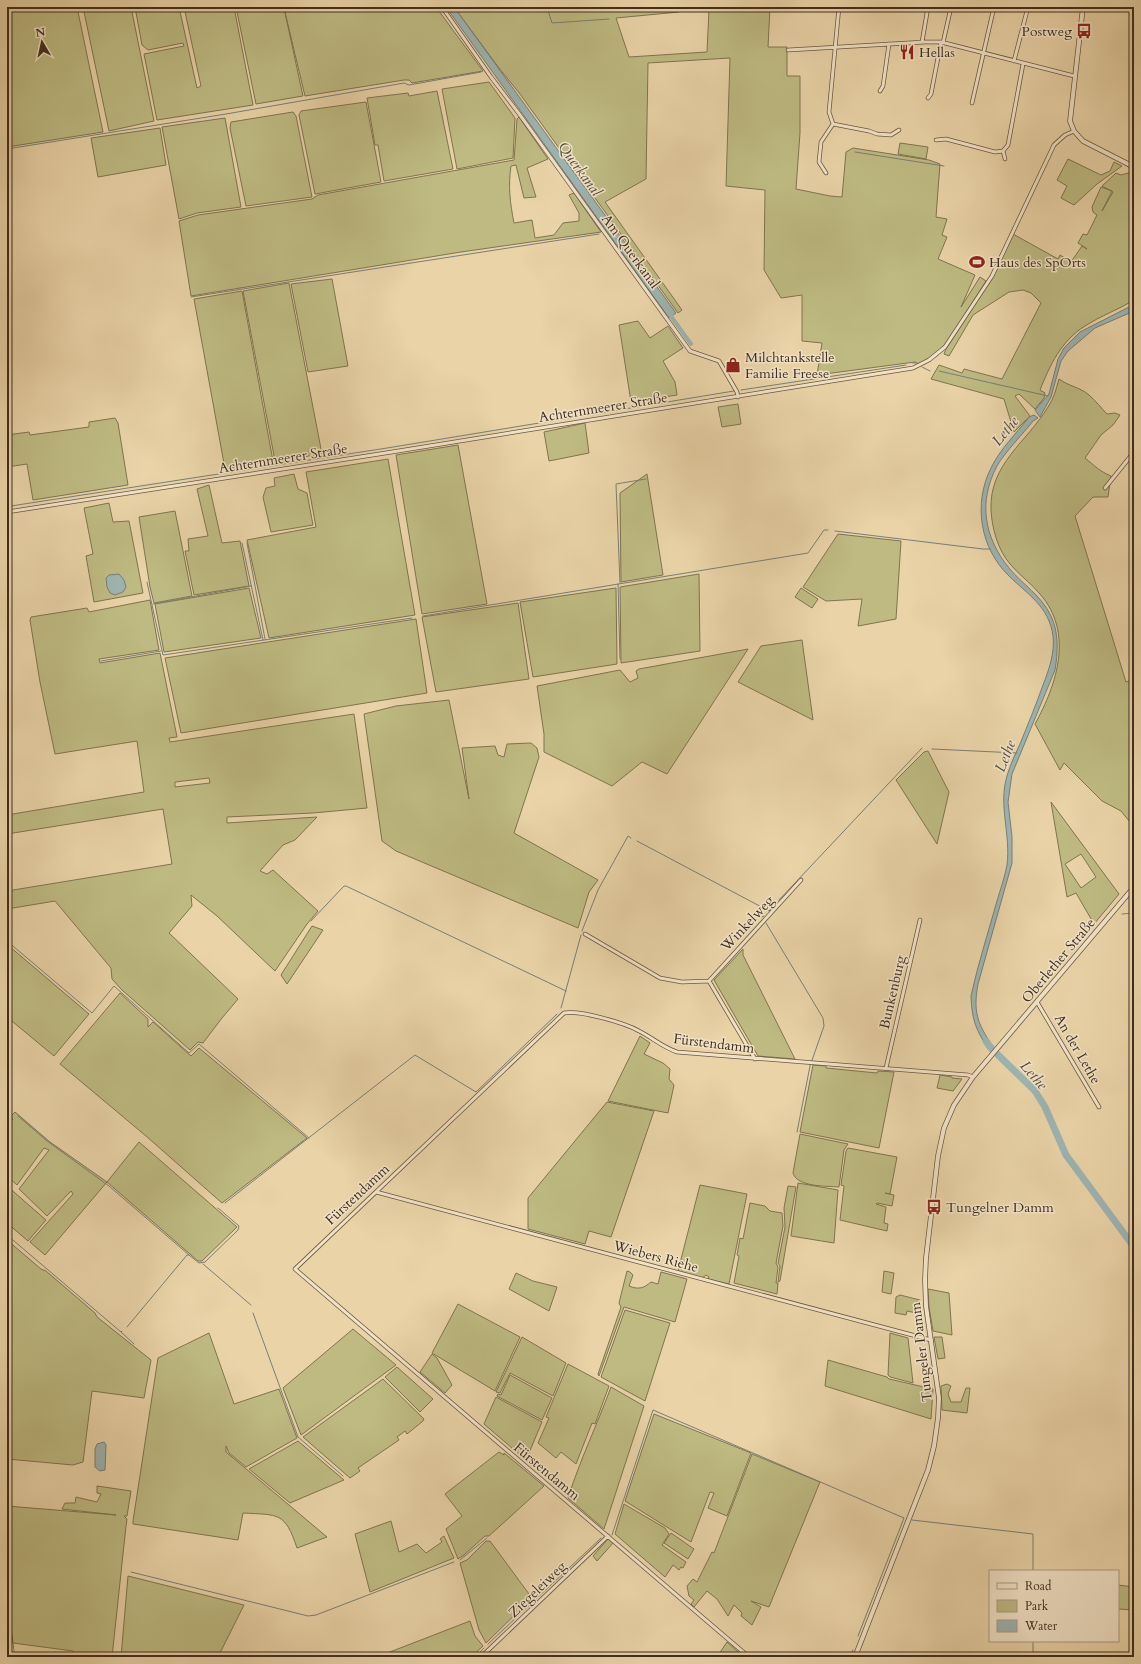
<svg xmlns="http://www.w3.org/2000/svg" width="1141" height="1664" font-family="Cardo,serif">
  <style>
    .green { fill: #beba82; stroke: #807451; fill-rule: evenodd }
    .water { fill: #9cb5b2; stroke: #787f78 }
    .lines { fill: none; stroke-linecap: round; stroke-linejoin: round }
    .stream { stroke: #787f78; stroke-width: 1 }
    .canal { stroke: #9cb5b2; stroke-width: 4 }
    .river { stroke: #9cb5b2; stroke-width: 7 }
    .minor-casing { stroke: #6b5742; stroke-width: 4.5 }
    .tertiary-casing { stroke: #6b5742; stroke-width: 5.5 }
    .minor { stroke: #f1e2c6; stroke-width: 3 }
    .tertiary { stroke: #f1e2c6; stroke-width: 4 }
    .labels { text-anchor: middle; stroke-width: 3; stroke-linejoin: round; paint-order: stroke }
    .poi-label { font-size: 14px; fill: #412e20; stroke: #f1e2c6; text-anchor: start }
    .street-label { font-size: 14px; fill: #412e20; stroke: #f1e2c6 }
    .water-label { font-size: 15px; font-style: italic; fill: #53493d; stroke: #f1e2c6 }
  </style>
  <rect width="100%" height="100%" fill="#e9d3a7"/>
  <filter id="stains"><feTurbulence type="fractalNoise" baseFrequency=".005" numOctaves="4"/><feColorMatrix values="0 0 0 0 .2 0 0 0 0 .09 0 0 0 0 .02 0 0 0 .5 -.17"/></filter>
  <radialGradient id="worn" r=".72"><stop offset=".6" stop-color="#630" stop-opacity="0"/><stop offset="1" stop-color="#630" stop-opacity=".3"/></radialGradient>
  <path class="green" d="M7 7H77L103 132 7 147Z
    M83 7H131L154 121 109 131Z
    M135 7H179L197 88 201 86 184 7H234L253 105 157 120 144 54 184 46 183 43 148 50 142 45Z
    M236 7H436L483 71 412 83 409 80H404L305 96 284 8 303 96 256 104Z
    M454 7H678L679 12 616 18 629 57 707 52 709 10H693V7H770L768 47H787V76H800V133L796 189 830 196 842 197 846 152 853 148 929 160 940 164 936 217 947 219 942 235 947 237 938 259 975 275 961 307 980 277 986 281 944 347 928 359 919 364 915 362 817 375 822 343 802 341V295L781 298 764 270 765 190 726 186 730 58 648 63 646 179 605 202 682 310 678 313 520 94 499 68Z
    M489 82 515 118 513 158 457 169 442 89Z
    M437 91 453 169 384 181 378 145H375L367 98 408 93 409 96Z
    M366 102 381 182 315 194 299 115 301 111Z
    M293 112 296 116 312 197 246 206 230 128 231 122Z
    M519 117 548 159 527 168 536 197 524 198 516 165 511 166C508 186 510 203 514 223L532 220 535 238 554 235 563 223 579 221V213L569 195 574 193 601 232 461 252 191 296 179 221 198 215 312 199 318 195 514 160 517 119Z
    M225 118 241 207 197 213 179 219 162 127Z
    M160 128 166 165 98 177 91 138Z
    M900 143 928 147 926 159 898 154Z
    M1068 159 1101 175 1110 171 1114 162 1122 166 1097 184 1074 205 1061 198 1067 186 1057 180Z
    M1132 172 1134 173V300C1118 310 1100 316 1085 326 1061 341 1050 365 1040 390L1045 393 1044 398 1035 409 1019 394 1015 396 1030 416 1014 432 1004 399 931 379 939 365 962 373 964 369 1002 379 1041 303 1031 293 1023 290 1009 292 973 315 949 356 944 354 946 349 993 277 1013 234 1058 259 1060 255 1071 262 1082 246 1087 249 1078 243 1083 234 1087 235 1097 215 1093 212 1092 207 1101 187 1112 191 1102 211 1113 192 1102 186 1116 173 1121 175Z
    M332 279 348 366 308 372 291 284Z
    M289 283 322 454 275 461 243 291Z
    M242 291 273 461 225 469 194 299Z
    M638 321 650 338 668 326 683 348 663 361 675 382 677 395 631 402 619 325Z
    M1059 379C1068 386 1080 387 1089 395 1096 401 1101 408 1107 414L1115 413 1120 415 1113 425 1101 435 1085 458C1095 466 1099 471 1111 476L1108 497H1093L1075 516 1126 682 1134 679V827L1121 811 1102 801 1064 763 1060 770 1035 724C1057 684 1074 633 1040 594 1031 583 1019 575 1010 564 998 550 992 529 991 510 989 464 1027 442 1048 407 1054 398 1056 389 1059 379Z
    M738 404 741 424 722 427 718 407Z
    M115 418 118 423 128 485 33 500 27 464 7 467V435L29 432 30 435 89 427V422Z
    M585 423 589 453 549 461 544 432Z
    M458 445 487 604 422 614 396 455Z
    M388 459 415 615 269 638 247 540 316 527 306 472Z
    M294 474 298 489 307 493 313 525 271 532 263 497 266 488 275 486 274 478Z
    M647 474 663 575 621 582 620 493Z
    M209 485 222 543 240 541 249 586 194 595 185 551H189L188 539 208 536 197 489Z
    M109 503 113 522 129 521 143 593 94 602 86 556 93 554 84 508Z
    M175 511 192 596 154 603 150 587 139 517Z
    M838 534 901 541 896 619 858 626 862 599 826 601 803 587Z
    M699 574 700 651 621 663 620 587Z
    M249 588 261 638 164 652 155 604Z
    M616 588 617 664 533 677 520 602Z
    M801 588 818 599 812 608 795 597Z
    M150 600 159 650 99 659 100 663 160 653 177 737 169 738 170 742 354 714 367 808 313 813 227 817V823L317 817 295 840 283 845 260 871 267 874 273 870 318 911 307 924 275 971 217 916 191 895 192 906 169 933 238 999 222 1018 203 1043 198 1042 190 1050 122 990 112 979 111 968 55 901 7 909V891L172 864 163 809 7 834V815L144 792 137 741 55 754 40 682 30 620 31 617 87 608 89 612ZM209 778 210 783 175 787V782Z
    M518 603 529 679 436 692 422 617Z
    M416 619 427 693 181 733 165 658Z
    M802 640 813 720 738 682 761 646Z
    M748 649 667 774 642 762 612 786 544 752V734L537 686 620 670 630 682 638 678 636 671 639 669Z
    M449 700 469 799 462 748 495 746 498 755 504 757 507 744 531 743 537 748 539 757 514 833 598 880 589 892 578 928 396 851 382 841 364 714 396 706Z
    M928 751 949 792 937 844 896 780 924 752Z
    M1051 802 1119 894 1094 924 1076 893 1067 897ZM1081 854 1096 877 1081 888 1065 864Z
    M312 926 323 930 287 984 281 975Z
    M9 946 89 1014 54 1056 7 1017V948Z
    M743 949V955L795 1059 758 1056 714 980Z
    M120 993 148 1019V1027L153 1022 191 1056 199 1048 307 1138 222 1203 146 1136 60 1064Z
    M640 1036 650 1043 644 1054 663 1063 670 1069 669 1079 674 1085 668 1113 608 1101Z
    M813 1065 826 1066V1068L877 1073 878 1071 894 1072 879 1148 800 1132Z
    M940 1075 952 1077V1078L962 1079 953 1091 937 1088Z
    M607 1102 654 1111 611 1237 589 1231 585 1244 528 1229V1198Z
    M15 1112 50 1142 107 1182 139 1142 237 1227 202 1261H198L107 1182 45 1255 30 1242 73 1194 71 1191 47 1216 19 1189 49 1150 44 1148 17 1185 7 1176V1126L13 1119 10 1117Z
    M800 1134 848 1144 844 1150 839 1187C826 1186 797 1187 793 1173Z
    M848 1148 897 1157 890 1194 885 1193 894 1195 892 1206 877 1203 876 1204 886 1207 884 1223 888 1224 887 1231 840 1220 844 1186 841 1185 846 1151Z
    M798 1183 838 1190 834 1243 791 1236Z
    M700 1185 747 1194 729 1284 708 1279 709 1277 706 1275 702 1278 678 1271Z
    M7 1186 46 1220 28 1241 7 1223Z
    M788 1186 796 1187 780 1281 778 1282 780 1266 778 1263 785 1227 784 1208Z
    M750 1203 765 1206 770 1211 782 1213 783 1226 776 1263 778 1267 776 1283H778L777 1294 734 1283 739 1256 737 1255 740 1238 743 1239Z
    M7 1240 41 1269 46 1271 95 1313 97 1317 151 1360 144 1398 92 1391 83 1462 73 1465 7 1459Z
    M627 1271 630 1272 633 1275 629 1286C639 1290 644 1288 651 1282L658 1284 661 1272 687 1279 675 1322 624 1307 599 1376 598 1374 621 1307 619 1303Z
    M884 1271 894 1273 891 1294 882 1292Z
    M516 1273 533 1281 557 1287 549 1311 509 1289Z
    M928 1289 949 1293 952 1335 933 1331 929 1307Z
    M900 1295 920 1300 921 1314 907 1311 906 1315 895 1313 896 1297Z
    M458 1304 520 1337 495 1391 432 1353Z
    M625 1310 670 1323 645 1401 601 1377Z
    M353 1329 396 1365 301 1435 283 1388Z
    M209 1333 234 1404 279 1389 297 1438 246 1467 229 1453 226 1446V1452L327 1537 297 1548C285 1512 279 1515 243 1513L238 1540 133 1524V1521L158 1358Z
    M890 1333 908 1338 913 1383 890 1377 888 1375Z
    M522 1337 566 1363 553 1396 510 1373 500 1393 496 1392Z
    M934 1337H942L945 1358 938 1359Z
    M432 1354 437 1358 452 1385 445 1393 420 1372Z
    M828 1360 887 1377 889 1379 933 1389 931 1419 825 1386Z
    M568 1364 609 1386 595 1424 592 1423 576 1464 561 1452 556 1458 538 1443 549 1418 546 1417Z
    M397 1367 433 1399 420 1412 385 1377Z
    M510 1375 552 1398 542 1420 497 1396 498 1394 501 1395Z
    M383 1379 424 1419 423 1421 407 1434 405 1431 397 1437 399 1440 358 1468 360 1471 350 1478 303 1437Z
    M947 1384 951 1386 948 1394 951 1402H961L966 1388H970L967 1413 942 1410 941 1386Z
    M611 1387 644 1406 604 1529 568 1498C580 1460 597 1425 611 1387Z
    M496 1397 542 1422 526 1460 484 1424Z
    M654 1414 751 1453 727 1516 708 1508 714 1493 710 1492 691 1542 625 1501Z
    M298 1441 344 1480 290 1503 249 1469Z
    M499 1452 504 1455V1453L544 1486 489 1536H485L464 1555 458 1559 446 1529 462 1516 445 1494Z
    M752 1454 820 1482 769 1607 751 1601 761 1607 752 1625 741 1616 742 1613 734 1605 728 1616 717 1599 707 1591 694 1607 691 1604 694 1600 689 1596 687 1586 693 1579 697 1582 712 1552 714 1553Z
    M97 1486 131 1491 127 1516H124L127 1519 126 1526 112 1657H74L73 1651 13 1643 7 1600V1506L116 1515 62 1509 65 1503H75L76 1497 97 1502 101 1494 97 1493Z
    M624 1504 665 1528 669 1534 662 1545 686 1562 683 1568 681 1567 679 1570 673 1565 665 1577 615 1534Z
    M391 1521 399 1552 417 1544 426 1553 442 1542 440 1539 444 1536 454 1558 370 1592 355 1534Z
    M671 1533 694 1549 688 1559 664 1543Z
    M608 1539 613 1543 597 1561 593 1556Z
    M486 1541H490L532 1598 486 1643 479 1630 460 1563 467 1560Z
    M128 1576 244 1605 218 1657H121Z
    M1118 1585 1134 1587V1610L1118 1609Z
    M470 1621 475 1636 483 1646 471 1657H377Z
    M727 1642 744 1657H717Z"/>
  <path class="water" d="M446 7H454L676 313 669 318Z
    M1134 303V311L1095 328 1068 351 1061 361 1051 397 1040 417 1035 410 1049 394 1058 359 1064 348 1080 332 1131 306Z
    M1034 415 1038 418 1033 421C1023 434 1005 452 997 466 978 502 984 537 1009 568 1023 585 1041 595 1051 616 1059 633 1058 652 1055 670L1012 774 1008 802 1012 837V863L978 984C973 1011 977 1024 993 1046L989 1050C976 1030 972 1021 971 996 978 964 988 933 997 901 1000 890 1005 877 1007 865 1011 835 998 805 1007 776 1010 765 1015 755 1020 744 1028 724 1036 705 1043 685 1049 670 1055 652 1053 636 1049 606 1027 594 1009 576 980 548 973 504 991 468 1000 449 1017 433 1029 417Z
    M119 574 124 580 126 587 123 592 115 595 110 593 107 587 106 578 109 575Z
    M104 1442 106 1445 105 1470 100 1471 95 1467V1449L97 1444Z"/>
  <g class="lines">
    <path class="stream" d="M547 7 552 23 609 19
      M484 9 489 7
      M7 149 226 114 404 83 409 85 481 72
      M855 152 944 166
      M191 297 599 234
      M913 363H916
      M922 367 930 371
      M939 371 1048 396
      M741 390 906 365
      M11 506 387 448 734 391
      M835 531 983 549H990
      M242 543 263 640
      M247 543 265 639
      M147 582 163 655 412 618
      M620 583 616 484 646 479
      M618 584 620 659
      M153 604 251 586
      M423 616 808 553 824 530H828
      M101 661 161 651
      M932 749 1017 753
      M637 841 769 911 775 905
      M779 900 922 748
      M1122 914 1134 913
      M762 917 764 916
      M311 921 344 886H346L566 991
      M766 923 823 1018 824 1026 810 1066 797 1132
      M582 931 598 890 628 836 631 838
      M7 941 92 1013 114 986 189 1053 199 1044 309 1138
      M561 1008 581 935
      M18 1116 47 1141 109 1186 189 1255
      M225 1203 415 1055 476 1092 557 1014
      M7 1235 121 1332 122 1331
      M203 1264 251 1305
      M253 1313 298 1437 343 1476
      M127 1327 187 1255H189L199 1263 205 1262 238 1230 239 1226 218 1208
      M121 1332 134 1344
      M912 1520 1033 1534V1571
      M612 1535 653 1410 904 1518 858 1636
      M460 1560 487 1538
      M131 1572 308 1616 316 1615 454 1562
      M488 1644 601 1538
      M475 1657 484 1648
      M850 1657 853 1650
      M1033 1657V1641"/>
    <path class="canal" d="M668 312 691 344"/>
    <path class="river" d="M986 1041 990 1047 1035 1091 1045 1107 1066 1155 1134 1247"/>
    <defs>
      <path id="minor" d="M442 7 491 77 520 115 690 351 719 361 737 392 738 397
        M839 7 829 112 833 124 869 131 877 134 891 135 899 130
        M922 42 928 7
        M943 43 951 7
        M788 50 925 42H941L1074 76
        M1014 61 1028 7
        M880 91 883 86 889 44
        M928 98 931 94 941 42
        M972 103 994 7
        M936 140 946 139 995 152 1003 151 1008 145 1023 64
        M1003 151 1005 159
        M1129 165 1134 157
        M826 173 819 162 821 142 833 124
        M1105 488 1134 452
        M7 512 392 452 913 368 929 360 945 347 992 276 1054 145 1065 135 1074 131
        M585 934 660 978 682 982 709 981 755 1059
        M709 981 801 880
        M1037 1002 1099 1107
        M886 1068 920 920
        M376 1192 931 1340
        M7 1615 13 1657
        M481 1657 608 1536
        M749 1657 295 1269 564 1013C580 1010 625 1023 639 1031 653 1038 662 1047 677 1052L968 1075 973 1077"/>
      <path id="tertiary" d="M1083 7 1070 121 1074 131 1083 141 1134 167
        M855 1657 928 1470 934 1446 938 1418 939 1398 926 1306 925 1280 926 1258 938 1156 944 1128 954 1105 973 1077 1134 887"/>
    </defs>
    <use href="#minor" class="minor-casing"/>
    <use href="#tertiary" class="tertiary-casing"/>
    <use href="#minor" class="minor"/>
    <use href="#tertiary" class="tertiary"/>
  </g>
  <defs>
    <symbol id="bus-bare" viewBox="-9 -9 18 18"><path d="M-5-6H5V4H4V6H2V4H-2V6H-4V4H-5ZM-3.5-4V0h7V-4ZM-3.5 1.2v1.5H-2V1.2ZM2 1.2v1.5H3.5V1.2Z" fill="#8f2418" stroke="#f1e2c6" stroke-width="2.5" paint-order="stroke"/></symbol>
    <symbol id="restaurant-bare" viewBox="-9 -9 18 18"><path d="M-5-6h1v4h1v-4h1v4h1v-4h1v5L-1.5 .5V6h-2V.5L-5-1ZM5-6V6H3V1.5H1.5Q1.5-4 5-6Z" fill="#8f2418" stroke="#f1e2c6" stroke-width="2.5" paint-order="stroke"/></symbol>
    <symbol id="stadium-bare" viewBox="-9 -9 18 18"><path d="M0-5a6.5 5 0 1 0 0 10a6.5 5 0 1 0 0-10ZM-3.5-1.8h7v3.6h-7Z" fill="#8f2418" stroke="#f1e2c6" stroke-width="2.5" paint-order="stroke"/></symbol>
    <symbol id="shop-bare" viewBox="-9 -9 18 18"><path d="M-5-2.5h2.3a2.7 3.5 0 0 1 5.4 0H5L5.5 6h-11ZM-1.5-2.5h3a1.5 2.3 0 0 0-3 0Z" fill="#8f2418" stroke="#f1e2c6" stroke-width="2.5" paint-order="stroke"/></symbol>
  </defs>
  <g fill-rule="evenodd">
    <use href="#bus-bare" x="1073" y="20" width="22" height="22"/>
    <use href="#restaurant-bare" x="896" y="41" width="22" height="22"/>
    <use href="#stadium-bare" x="966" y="251" width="22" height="22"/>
    <use href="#shop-bare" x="722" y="354" width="22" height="22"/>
    <use href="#bus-bare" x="923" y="1196" width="22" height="22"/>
  </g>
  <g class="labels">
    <g class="poi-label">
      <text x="1072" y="36" text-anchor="end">Postweg</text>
      <text x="919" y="57">Hellas</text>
      <text x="989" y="267">Haus des SpOrts</text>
      <text x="745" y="362">Milchtankstelle<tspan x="745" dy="16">Familie Freese</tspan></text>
      <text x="946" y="1212">Tungelner Damm</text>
    </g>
    <g class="street-label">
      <text transform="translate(631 251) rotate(54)" y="5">Am Querkanal</text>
      <text transform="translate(603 407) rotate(-9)" y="5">Achternmeerer Straße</text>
      <text transform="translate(283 458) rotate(-9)" y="5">Achternmeerer Straße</text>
      <text transform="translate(747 923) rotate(-47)" y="5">Winkelweg</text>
      <text transform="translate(1058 960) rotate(-50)" y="5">Oberlether Straße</text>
      <text transform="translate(892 992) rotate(-77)" y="5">Bunkenburg</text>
      <text transform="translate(714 1043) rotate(7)" y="5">Fürstendamm</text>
      <text transform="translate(1078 1049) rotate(60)" y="5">An der Lethe</text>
      <text transform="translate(357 1194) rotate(-43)" y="5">Fürstendamm</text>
      <text transform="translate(656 1256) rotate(15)" y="5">Wiebers Riehe</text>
      <text transform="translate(921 1352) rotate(-97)" y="5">Tungeler Damm</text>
      <text transform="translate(547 1471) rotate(40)" y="5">Fürstendamm</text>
      <text transform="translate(537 1589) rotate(-44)" y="5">Ziegeleiweg</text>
    </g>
    <g class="water-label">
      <text transform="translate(580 169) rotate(54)" y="5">Querkanal</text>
      <text transform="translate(1005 431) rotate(-51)" y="5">Lethe</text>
      <text transform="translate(1005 756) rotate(-69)" y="5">Lethe</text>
      <text transform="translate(1034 1075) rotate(49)" y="5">Lethe</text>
    </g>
  </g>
  <rect width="1141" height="1664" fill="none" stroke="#e9d3a7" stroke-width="24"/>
  <rect x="8" y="8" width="1125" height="1648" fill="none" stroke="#412e20" stroke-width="2"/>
  <rect x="12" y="12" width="1117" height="1640" fill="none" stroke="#412e20"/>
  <rect x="989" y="1570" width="130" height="72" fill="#f1e2c6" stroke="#ab9a84"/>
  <rect x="997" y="1583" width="20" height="6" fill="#f1e2c6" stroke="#ab9a84"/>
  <text x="1025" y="1590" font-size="12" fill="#412e20">Road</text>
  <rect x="997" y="1600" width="20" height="12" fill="#beba82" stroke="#ab9a84"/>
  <text x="1025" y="1610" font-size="12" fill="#412e20">Park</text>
  <rect x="997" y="1620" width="20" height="12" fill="#9cb5b2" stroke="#ab9a84"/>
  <text x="1025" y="1630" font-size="12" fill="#412e20">Water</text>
  <g transform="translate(42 42) rotate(351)" stroke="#f1e2c6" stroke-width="3" paint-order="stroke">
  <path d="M0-3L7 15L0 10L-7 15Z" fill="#412e20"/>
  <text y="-6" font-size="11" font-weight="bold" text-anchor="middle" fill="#412e20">N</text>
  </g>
  <rect width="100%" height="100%" filter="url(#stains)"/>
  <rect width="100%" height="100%" fill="url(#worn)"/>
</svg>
